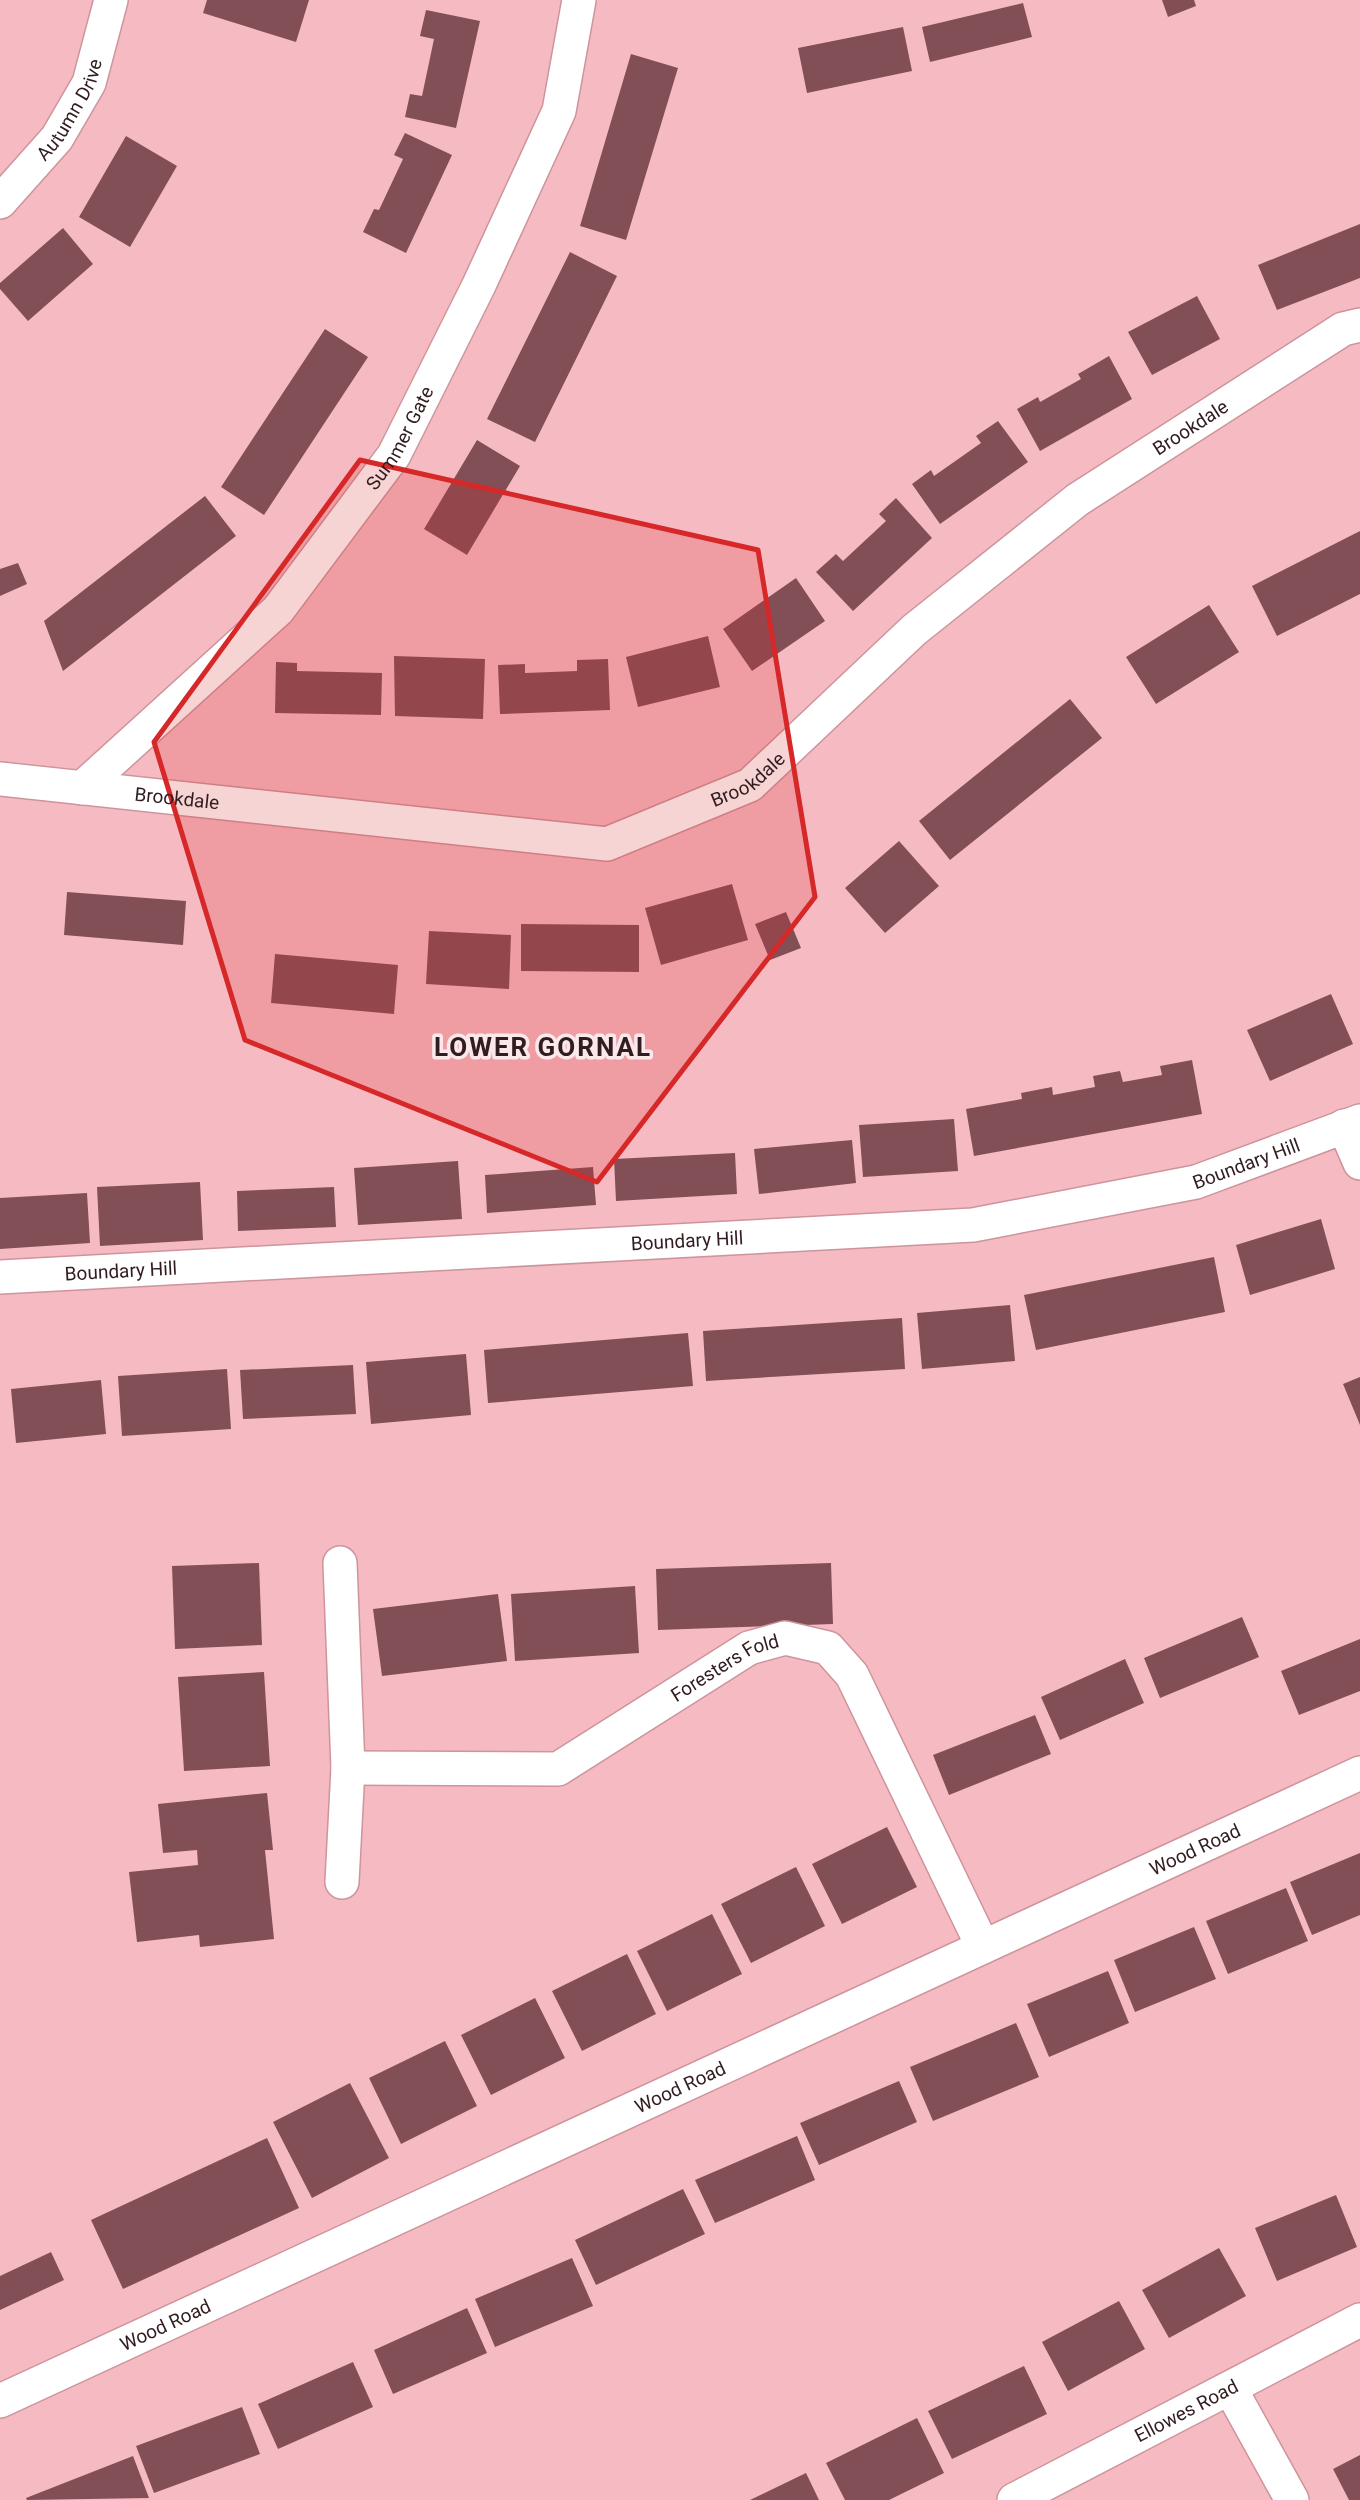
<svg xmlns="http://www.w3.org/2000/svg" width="1360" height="2500" font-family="Roboto,sans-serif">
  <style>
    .building { fill: #824f57 }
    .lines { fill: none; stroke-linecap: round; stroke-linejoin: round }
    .street-casing { stroke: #cd949c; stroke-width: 36 }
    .street { stroke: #fff; stroke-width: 33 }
    .marked { fill: #d62828; fill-opacity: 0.2; stroke: #d62828; stroke-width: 5; stroke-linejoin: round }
    .labels { text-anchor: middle; stroke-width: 7; stroke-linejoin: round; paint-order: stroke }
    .street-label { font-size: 19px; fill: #311c1f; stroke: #fbe8ea }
    .district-label { font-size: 26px; font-weight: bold; letter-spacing: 2px; fill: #311c1f; stroke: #fbe8ea }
  </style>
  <rect width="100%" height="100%" fill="#f6bbc2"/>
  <path class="building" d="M207 0H309L296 42 203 13Z
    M1162 0H1194L1196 6 1168 17Z
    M1023 3 1032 37 930 62 922 27Z
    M426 10 480 21 456 128 405 117 410 94 422 96 434 39 420 36Z
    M903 27 912 71 807 93 798 48Z
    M631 54 678 68 626 240 580 226Z
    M405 133 452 155 406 253 363 232 374 209 379 210 403 159 394 155Z
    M126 136 177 166 130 247 79 217Z
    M1360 224V278L1277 310 1258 265Z
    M63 228 93 264 28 321 0 289V283Z
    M570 252 617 276 535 442 487 419Z
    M1197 296 1220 339 1152 375 1128 332Z
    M325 329 368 357 264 515 221 487Z
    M1109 356 1132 399 1040 451 1017 409 1038 397 1040 402 1081 379 1078 374Z
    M998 421 1028 462 940 524 912 484 931 470 934 476 981 443 976 436Z
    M477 440 520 466 467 555 424 529Z
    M205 496 236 536 63 671 44 621Z
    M896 498 932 538 853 611 816 572 836 554 843 561 886 521 879 514Z
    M1360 531V594L1277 636 1252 586Z
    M18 563 27 584 0 596V569Z
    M796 578 825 621 752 671 723 629Z
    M1209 605 1239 652 1156 704 1126 657Z
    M708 636 720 687 638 707 626 657Z
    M394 656 485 659 483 719 395 716Z
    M608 659 610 710 500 714 498 665 525 664V673L577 671V660Z
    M276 662 297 663V671L382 673 381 715 275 713Z
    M1070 699 1102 738 950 860 919 821Z
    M899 841 939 886 885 933 845 888Z
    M732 884 748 940 661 965 645 908Z
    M67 892 186 901 183 945 64 935Z
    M786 912 801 948 770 960 755 924Z
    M521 924 639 925V972L521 971Z
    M429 931 511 935 509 989 426 984Z
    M275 954 398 965 394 1014 271 1003Z
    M1331 994 1353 1044 1270 1081 1247 1030Z
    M1192 1060 1202 1114 974 1156 966 1109 1022 1099 1021 1093 1052 1087 1053 1095 1095 1087 1093 1076 1120 1071 1123 1082 1162 1075 1160 1066Z
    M954 1119 958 1171 863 1177 859 1125Z
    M852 1140 856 1183 759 1194 754 1149Z
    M735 1153 737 1194 616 1201 614 1159Z
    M458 1161 462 1219 358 1225 354 1168Z
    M593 1167 596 1205 487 1213 485 1175Z
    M200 1182 203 1240 100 1246 97 1187Z
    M334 1187 336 1227 238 1231 237 1191Z
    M87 1193 90 1243 0 1249V1198Z
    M1321 1219 1335 1269 1250 1295 1236 1245Z
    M1214 1257 1225 1312 1036 1350 1024 1295Z
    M1010 1305 1015 1361 922 1369 917 1313Z
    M902 1318 905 1369 706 1381 703 1331Z
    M688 1333 693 1386 488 1403 484 1350Z
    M466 1354 471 1415 371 1424 366 1362Z
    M353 1365 356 1414 243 1419 240 1370Z
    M227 1369 231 1429 122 1436 118 1376Z
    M1360 1377V1425L1343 1384Z
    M101 1380 106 1434 16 1443 11 1389Z
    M259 1563 262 1645 175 1649 172 1566Z
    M831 1563 833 1624 658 1630 656 1569Z
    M635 1586 639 1653 515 1661 511 1594Z
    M498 1594 507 1661 382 1676 373 1609Z
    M1242 1617 1259 1657 1160 1698 1144 1658Z
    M1360 1639V1691L1299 1715 1281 1671Z
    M1125 1659 1144 1703 1060 1740 1041 1697Z
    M264 1672 270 1766 184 1771 178 1677Z
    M1035 1715 1051 1754 949 1795 933 1755Z
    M267 1793 273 1850H265L274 1939 200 1947 199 1935 137 1942 129 1872 198 1865 197 1850 163 1853 158 1804Z
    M887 1827 917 1887 842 1924 812 1864Z
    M1360 1853V1915L1312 1935 1290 1882Z
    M796 1867 825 1926 751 1963 721 1904Z
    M1286 1888 1308 1941 1228 1974 1206 1921Z
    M712 1914 742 1974 667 2011 637 1951Z
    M1194 1927 1216 1979 1135 2012 1114 1960Z
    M627 1954 656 2014 582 2051 552 1991Z
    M1108 1971 1129 2023 1049 2057 1027 2004Z
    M535 1998 565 2058 491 2095 461 2035Z
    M1016 2023 1039 2077 933 2121 910 2067Z
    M445 2041 477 2106 401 2144 369 2078Z
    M899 2081 917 2122 819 2165 800 2123Z
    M350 2083 389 2158 312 2198 273 2122Z
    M797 2136 815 2180 715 2223 695 2180Z
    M267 2138 299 2208 123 2289 91 2220Z
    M683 2189 705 2234 596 2285 575 2240Z
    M1336 2195 1357 2247 1277 2281 1255 2228Z
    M1219 2248 1246 2296 1169 2338 1142 2290Z
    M51 2252 64 2280 0 2310V2276Z
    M572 2258 593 2306 495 2347 475 2299Z
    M1119 2301 1145 2349 1068 2391 1042 2342Z
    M467 2308 487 2353 393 2394 374 2350Z
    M353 2362 373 2407 278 2449 258 2404Z
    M1024 2366 1047 2414 952 2459 928 2411Z
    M242 2407 260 2454 154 2493 136 2446Z
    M917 2418 944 2473 889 2500H845L826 2463Z
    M1360 2455V2500H1349L1333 2469Z
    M133 2456 149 2498 27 2500 26 2498Z
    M806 2473 819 2500H750Z"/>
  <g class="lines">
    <defs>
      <g id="street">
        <path id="s1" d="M0 202 57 138 89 83 111 0"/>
        <path id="s2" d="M0 779 607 844 750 785 914 630 1077 500 1343 329 1360 325"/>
        <path id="s3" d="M82 788 278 610 394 455 479 285 559 111 579 0"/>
        <path d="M1344 1126 1360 1163"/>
        <path id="s4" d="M0 1277 973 1225 1196 1182 1360 1121"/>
        <path d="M340 1563 348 1768 342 1882"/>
        <path id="s5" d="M348 1768 558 1769 749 1648 785 1638 828 1648 852 1675 983 1947"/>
        <path d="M1230 2388 1292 2500"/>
        <path id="s6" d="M0 2401 1360 1773"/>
        <path id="s7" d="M1014 2500 1360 2320"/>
      </g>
    </defs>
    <use href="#street" class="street-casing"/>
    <use href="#street" class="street"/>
  </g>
  <path class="marked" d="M360 460 758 550 815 897 597 1182 245 1040 154 742Z"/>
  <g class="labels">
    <g class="street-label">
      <text dy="7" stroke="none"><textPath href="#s1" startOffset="117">Autumn Drive</textPath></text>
      <text dy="7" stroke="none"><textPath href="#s2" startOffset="1334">Brookdale</textPath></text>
      <text dy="7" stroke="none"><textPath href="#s3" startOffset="476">Summer Gate</textPath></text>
      <text dy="7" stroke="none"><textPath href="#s2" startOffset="766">Brookdale</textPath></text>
      <text dy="7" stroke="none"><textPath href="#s2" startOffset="178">Brookdale</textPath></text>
      <text dy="7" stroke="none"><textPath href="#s4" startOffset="1255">Boundary Hill</textPath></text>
      <text dy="7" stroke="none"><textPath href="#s4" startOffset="688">Boundary Hill</textPath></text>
      <text dy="7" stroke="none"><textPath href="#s4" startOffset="121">Boundary Hill</textPath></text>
      <text dy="7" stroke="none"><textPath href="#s5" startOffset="406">Foresters Fold</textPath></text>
      <text dy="7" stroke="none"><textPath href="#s6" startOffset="1316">Wood Road</textPath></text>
      <text dy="7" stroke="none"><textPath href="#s6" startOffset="749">Wood Road</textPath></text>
      <text dy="7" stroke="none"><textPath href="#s6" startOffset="182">Wood Road</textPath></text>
      <text dy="7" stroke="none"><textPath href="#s7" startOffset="194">Ellowes Road</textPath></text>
    </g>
    <g class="district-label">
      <text x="543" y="1056">LOWER GORNAL</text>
    </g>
  </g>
</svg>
